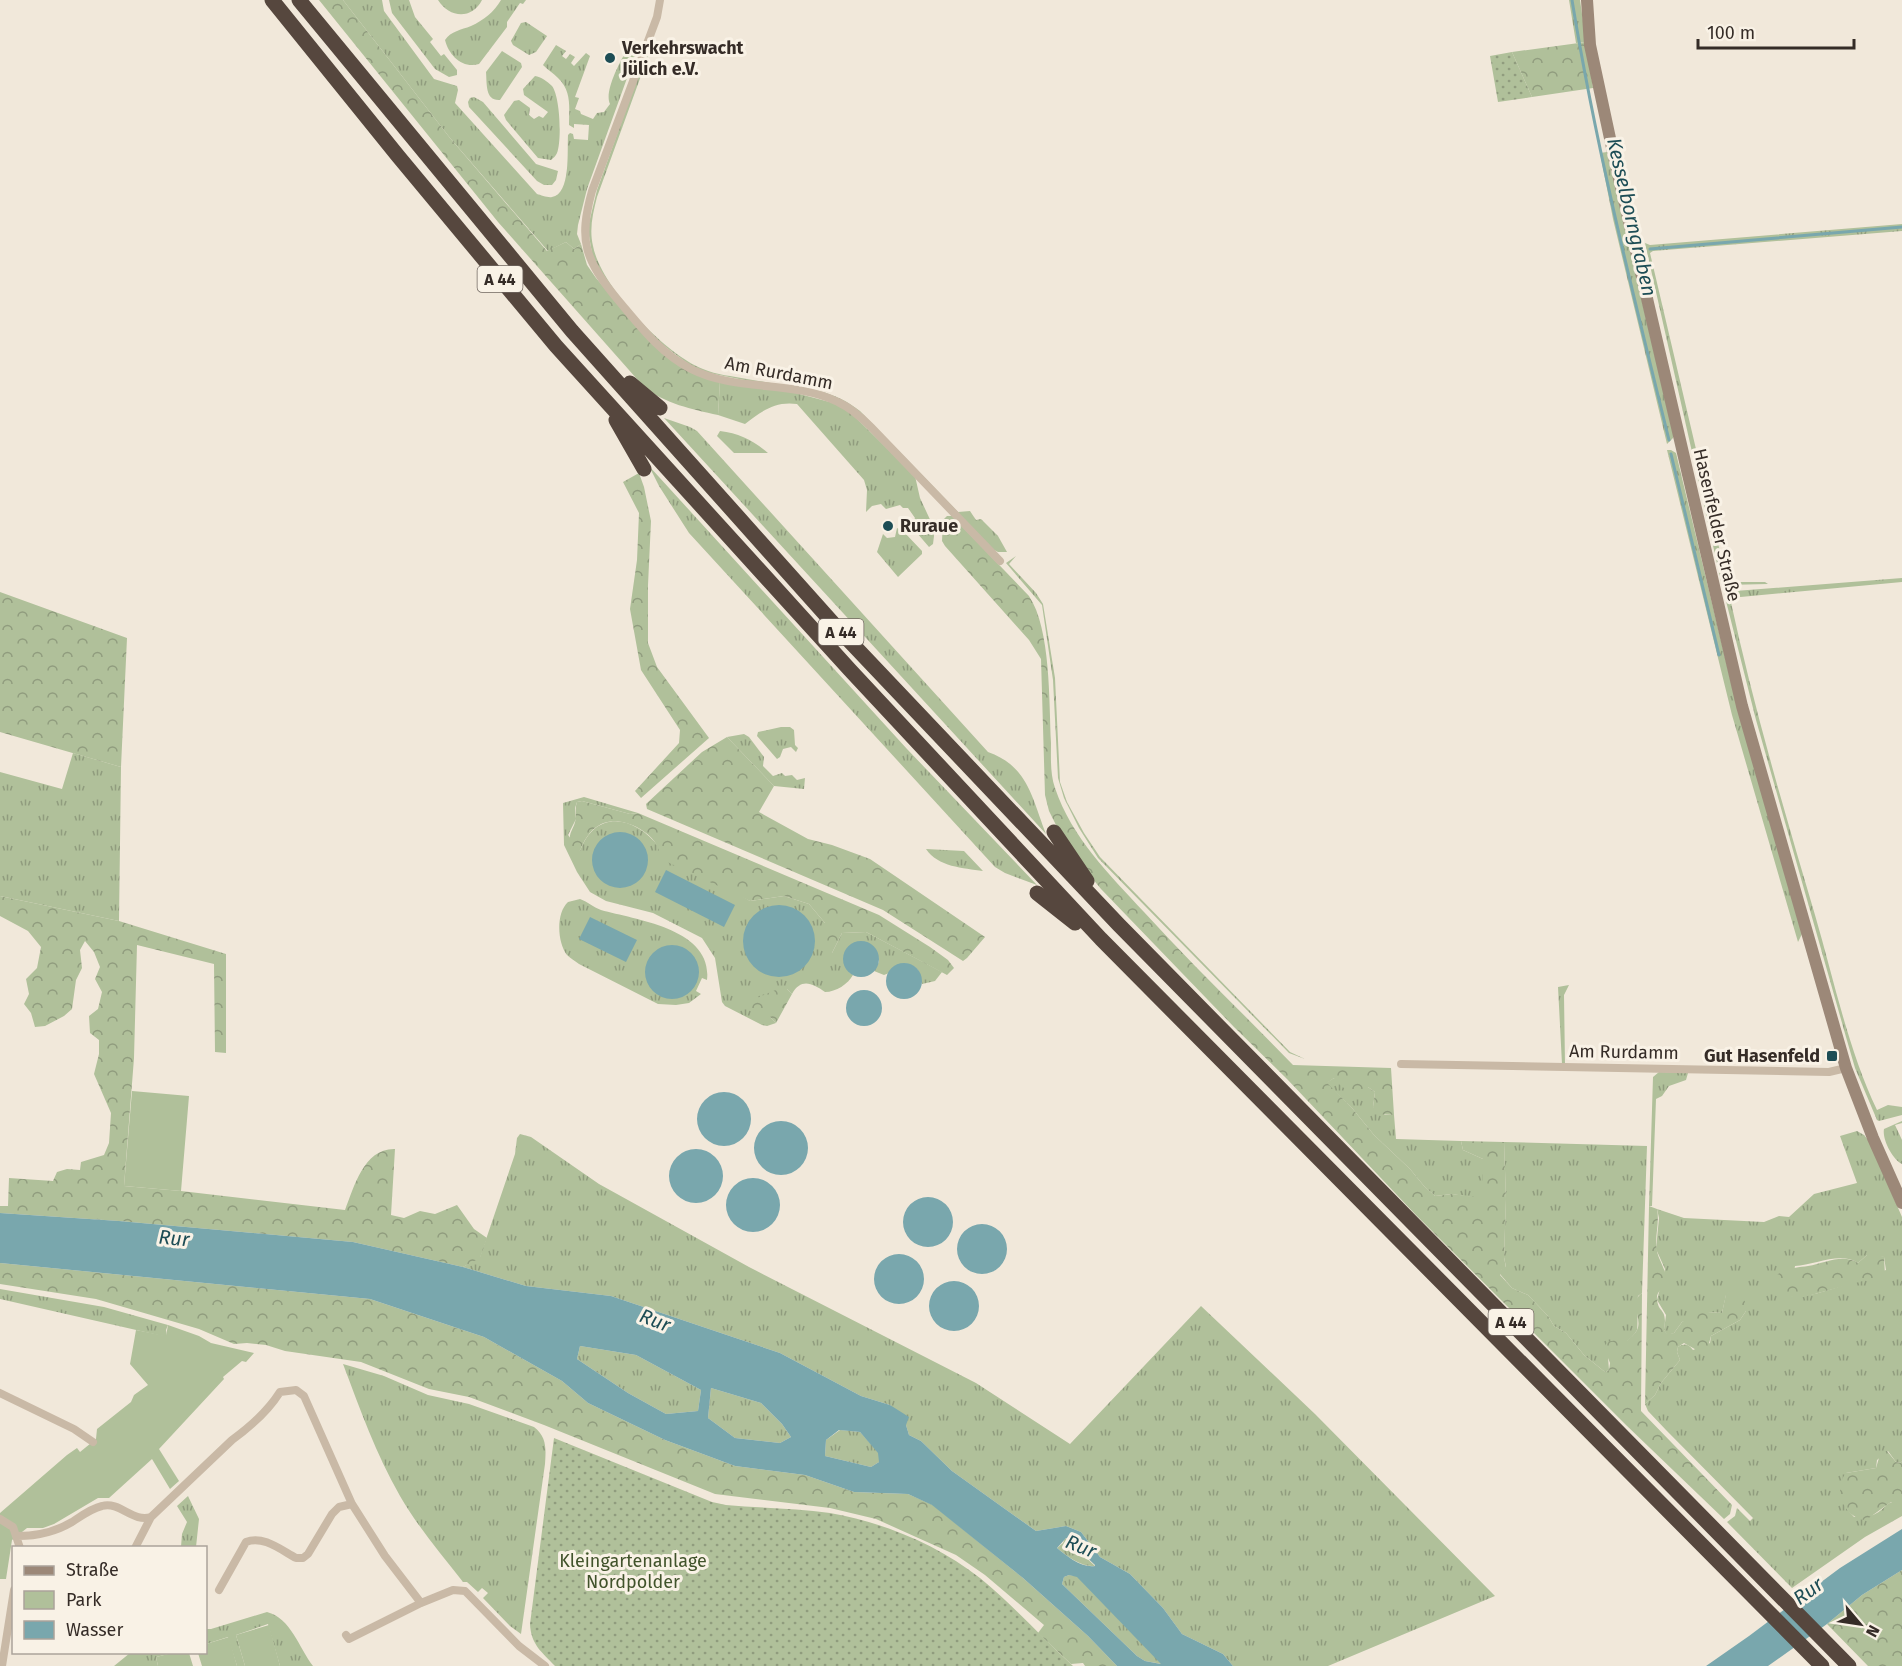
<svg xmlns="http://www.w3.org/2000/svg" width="1902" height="1666" font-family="'Fira Sans',sans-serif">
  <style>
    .grass { fill: url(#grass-tufts); fill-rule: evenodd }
    .forest { fill: url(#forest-crowns) }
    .park { fill: #b0c09a }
    .garden { fill: url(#garden-dots) }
    .water { fill: #79a7ad; fill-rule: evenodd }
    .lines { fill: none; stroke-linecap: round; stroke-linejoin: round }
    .stream { stroke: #79a7ad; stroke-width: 3 }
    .street { stroke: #c9b9a6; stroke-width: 8 }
    .secondary { stroke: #9c8878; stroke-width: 12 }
    .highway { stroke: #56473e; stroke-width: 15 }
    .poi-dot { fill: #1d4d55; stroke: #f9f2e6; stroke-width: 2 }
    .labels { text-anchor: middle; stroke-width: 6; stroke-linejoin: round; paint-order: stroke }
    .shield { fill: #f9f2e6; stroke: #706760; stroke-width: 1.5 }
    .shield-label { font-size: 16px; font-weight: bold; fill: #352c27 }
    .poi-label { font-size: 18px; font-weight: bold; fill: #352c27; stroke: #f9f2e6; text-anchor: start }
    .street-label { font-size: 18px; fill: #352c27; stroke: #f9f2e6 }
    .park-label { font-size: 18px; fill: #41532b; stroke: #f9f2e6 }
    .water-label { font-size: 20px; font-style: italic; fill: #1d4d55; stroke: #f9f2e6 }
  </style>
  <defs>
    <pattern id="grass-tufts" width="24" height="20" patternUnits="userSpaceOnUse" patternTransform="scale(1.5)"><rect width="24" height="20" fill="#b0c09a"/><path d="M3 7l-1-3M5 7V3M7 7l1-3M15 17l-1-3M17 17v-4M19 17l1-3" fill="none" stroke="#909c7e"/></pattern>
    <pattern id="forest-crowns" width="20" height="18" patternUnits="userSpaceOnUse" patternTransform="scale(1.5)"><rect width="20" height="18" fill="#b0c09a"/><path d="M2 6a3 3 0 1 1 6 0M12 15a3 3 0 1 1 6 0" fill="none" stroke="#909c7e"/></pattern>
    <pattern id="garden-dots" width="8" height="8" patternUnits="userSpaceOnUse" patternTransform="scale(1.5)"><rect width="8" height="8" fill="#b0c09a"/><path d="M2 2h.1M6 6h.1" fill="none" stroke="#909c7e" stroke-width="1.8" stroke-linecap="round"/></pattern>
  </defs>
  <rect width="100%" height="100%" fill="#f1e8da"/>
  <path class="grass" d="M343 0H382L384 11 434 79 457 86 458 90 455 103 537 194C541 195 548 198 552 197 571 194 567 151 568 135L570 133 573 134 574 139 588 140 589 125 574 124V128L569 125C569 108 572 91 558 78 553 73 548 70 543 65L556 45 566 51 562 56 566 59 570 54 575 57 571 63 574 66 586 53 590 56 575 97 579 98 575 109 580 111 581 114 593 119 597 113 604 112 610 104C604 92 619 64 625 53L635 56 587 189 578 225 577 234 581 244 574 249 566 242 548 251 450 138Z
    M389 0H409L415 17 433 39 430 42 441 56 444 54 457 70V75L449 77 435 69 392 13Z
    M438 0H482C472 20 449 18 438 0Z
    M501 0H526L523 4 520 3 507 22V27L479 64C463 69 449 56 445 40 451 31 461 30 471 26 484 20 494 12 501 0Z
    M1569 0H1580L1586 42 1576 43Z
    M526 22 547 36 536 52 529 55 513 45 511 41 521 23Z
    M502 51 521 63 522 67 500 100C485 101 487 84 486 72Z
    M650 51 597 197C593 213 589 229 593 246 601 287 665 354 703 369 717 375 732 376 747 379 771 383 795 387 819 391 835 395 847 401 860 411L958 512 970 511 976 520 981 519 998 536 1007 552H998L994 550 856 409 754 382 709 373 691 366 659 342 617 297 593 259 589 236V223L597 190 643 62Z
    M535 76C541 77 547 81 552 86 560 96 562 140 557 153 556 156 553 158 551 160L538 158 506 120 504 115 514 101 519 100 530 108 529 115 534 119 539 116 543 118 548 112 524 95 523 89Z
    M474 97 483 102 536 164 558 171 556 180 552 185H544L537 181 469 107 468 102 470 98Z
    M1607 152 1673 433V438L1667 444 1613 219 1600 153Z
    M1902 224V231L1653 251 1650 253 1726 577 1729 581 1734 582H1765L1768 584 1725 585 1721 581 1645 243 1650 245Z
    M720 381 809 395 826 399 849 411 915 476 920 498 933 526 934 536 933 544 929 547 911 526 915 518 908 508H903L900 505 886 509 881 504 872 506 866 512 867 490 864 480 797 404C775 401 762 411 745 424L718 415Z
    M664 418 690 427 697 431 988 752C1028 766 1032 798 1046 834Z
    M720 431C739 433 754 441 768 453H734L717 436Z
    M1667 450H1671L1676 453 1736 703 1802 934 1798 942 1732 715Z
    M649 466 907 749 1037 885 1005 873 995 867 689 533 659 486Z
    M897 528 904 532 922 551V554L898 577 877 552 883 534 887 538 895 537Z
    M1016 556 1009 564 1036 593 1043 604 1055 678 1060 782 1067 802 1084 833 1100 857 1290 1052 1305 1059 1289 1053 1098 858 1079 828 1064 798 1058 778 1053 680 1042 605 1006 563Z
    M1902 578V582L1730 598C1753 705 1784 810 1815 915 1834 980 1848 1049 1877 1110L1888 1105 1902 1107V1115L1879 1121 1877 1120 1855 1068 1846 1037 1756 720 1725 597 1735 591Z
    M781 727H790L794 730 795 745 798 748 796 752 791 747 783 749 780 757 777 759 757 736 758 732Z
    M744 734 749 737 764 757 763 766 773 776 782 773 785 776 792 775 797 780 805 778 804 789 774 786 727 737Z
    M73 753 121 767 119 921 0 896V772L62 789Z
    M584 797 638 813 630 814 582 801 577 802 575 808 576 819 568 835 580 851C596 808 635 816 659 847L750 901 784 896 809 904 825 923 832 953 842 933 866 932 942 972 935 981 922 984 918 970C902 955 897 971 884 975L874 971 879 962 877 952 849 972 853 975C848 984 836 992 825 992 812 983 801 978 792 994L787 989 770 1017 776 1023 767 1026 762 1025 725 1006 722 1002 715 958 702 938 653 913 606 901 590 892 577 872 564 845 563 803Z
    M926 849 964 851 983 871C963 868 938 867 926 849Z
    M580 899C588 902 593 907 601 910 637 920 713 929 707 980L702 978 696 991 701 994 689 1003 676 1005 658 1004 579 964C575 961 570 958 567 955 557 942 556 913 568 902Z
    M1569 985 1564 995 1565 1064H1562L1558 987Z
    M1659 1072 1688 1073 1686 1080 1669 1086 1662 1096 1656 1099 1652 1206H1649L1653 1077Z
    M1334 1078 1368 1087 1375 1092 1373 1107 1385 1115H1394L1396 1139 1461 1141 1463 1150 1483 1159V1199L1452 1194 1435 1196 1424 1186 1410 1169 1374 1135 1352 1108 1326 1083Z
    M1902 1121V1123L1895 1125 1902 1140V1164C1892 1159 1882 1139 1884 1129Z
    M1857 1131 1864 1135 1869 1141 1902 1217V1461L1900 1463 1896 1462 1888 1451 1877 1460 1876 1468 1846 1473 1847 1509 1854 1517C1860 1516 1870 1517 1875 1514 1886 1509 1886 1499 1902 1502V1516L1865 1537 1792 1588 1727 1522 1735 1516 1737 1508 1750 1521 1753 1518 1666 1430 1648 1411 1645 1404 1655 1395 1661 1383 1680 1360 1677 1352 1678 1347C1685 1343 1688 1344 1693 1350L1710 1343 1711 1336 1740 1320 1746 1311 1730 1292 1726 1295 1722 1313 1708 1312 1682 1322 1674 1333 1667 1335 1664 1330 1666 1315 1657 1300 1665 1269 1656 1249 1659 1218 1657 1209 1684 1218 1764 1222 1779 1216 1789 1217 1814 1194 1857 1183 1840 1136ZM1867 1255 1884 1257 1886 1270C1864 1277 1812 1300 1791 1296L1795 1266C1814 1265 1841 1251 1858 1263Z
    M520 1134 531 1137 599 1184 749 1267 976 1383 1070 1444 1201 1306 1315 1414 1495 1596 1328 1666H1233L1223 1654 1182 1634 1163 1608 1130 1574 1100 1557 1081 1532 1066 1526 1036 1531 952 1471 921 1441 909 1435 906 1425 890 1405 861 1396 780 1353 611 1296 526 1286 463 1267 480 1257 515 1154 517 1138Z
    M1504 1142 1647 1146 1642 1293 1638 1296C1637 1303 1638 1328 1637 1330 1632 1340 1616 1349 1608 1357L1609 1370 1605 1372 1584 1355 1566 1333 1554 1326 1548 1316 1528 1295 1512 1288 1500 1274V1270L1506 1267 1504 1257 1506 1199Z
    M0 1289 104 1307 168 1325 166 1330 167 1337 0 1299Z
    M580 1346 636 1355 701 1390 698 1411 666 1414 628 1393 577 1359Z
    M343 1364 384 1376 428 1395 469 1404 534 1427C547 1437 546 1449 545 1464L521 1634 510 1626 483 1598 488 1593 482 1588 478 1592 467 1582H463C441 1554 418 1527 400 1496 376 1454 360 1409 343 1364Z
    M711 1388 761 1403 782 1424 791 1437 780 1443 735 1438 708 1418Z
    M840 1430 860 1432 879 1453V1462L871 1467 825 1456 826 1440Z
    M188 1496 199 1519 196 1547H181L182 1534 187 1522 177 1506Z
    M1065 1538 1095 1566C1081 1567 1068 1557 1057 1548L1063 1543Z
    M1069 1575 1077 1576 1162 1664 1145 1661 1137 1656 1062 1584 1064 1577Z
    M267 1612C291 1618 299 1648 313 1666H280L268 1624 236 1635 245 1666H237L228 1637 206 1644V1629H211Z
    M130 1653H172L156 1657 158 1666H114Z"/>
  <path class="forest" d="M319 0H343L450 138 547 251 566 242 574 249 581 244 587 265 596 278 652 343 720 381 718 415C691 409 666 404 644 387L498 222Z
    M1586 42 1593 88 1532 97 1512 52Z
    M639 473 644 487 651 521 648 585V643L657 667 709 738 641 798 635 791 679 743 680 730 641 670 630 609 637 560 639 513 623 482Z
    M947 516H952L1029 596C1051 629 1049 702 1051 743 1051 757 1050 774 1055 788 1072 838 1109 874 1144 912 1192 965 1244 1014 1293 1065L1391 1068 1394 1115 1376 1114 1373 1107 1375 1092 1368 1087 1353 1092 1342 1087 1334 1078 1327 1083 1352 1108 1374 1135 1410 1169 1424 1186 1435 1196 1452 1194 1483 1198V1159L1463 1150 1461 1141 1504 1142 1506 1199 1504 1257 1506 1268 1501 1270 1500 1275 1512 1288 1528 1295 1548 1316 1554 1326 1566 1333 1584 1355 1605 1372 1609 1370 1610 1363 1604 1348 1607 1342 1621 1339 1627 1341C1630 1338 1635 1334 1637 1330 1643 1318 1628 1303 1642 1293L1641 1411 1732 1505 1730 1514 1724 1519 1626 1425 1415 1214 1287 1079 1234 1027 1101 889 1078 861 1063 839 1049 811 1045 795 1041 659 1029 640 945 546 942 541 943 520Z
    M0 592 127 638 121 767 0 732Z
    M727 737 774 786 759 812 808 839 832 845 870 859 985 937 967 958 963 961 883 910 647 809 646 804 702 752Z
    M582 801 630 814 638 813 879 915 930 947 948 960 954 968 947 975 866 932 842 933 832 953 824 952 825 923 809 904 784 896 750 901 661 859C659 845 653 837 640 829 613 814 591 821 580 851L571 848C567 830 574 832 576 817 576 811 575 808 577 802Z
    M0 896 119 921 226 954V1053L215 1052 214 964 137 945 134 1058 124 1186 181 1191 345 1210C354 1187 364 1148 395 1149L391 1215 404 1218 420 1211 435 1214 457 1205 474 1229 487 1238 480 1258 463 1267 353 1242 119 1221 0 1213V1206H8L9 1178 53 1181 57 1172 67 1169 80 1170 81 1162 104 1155 109 1143 111 1113 94 1074 99 1054V1040L90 1033 89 1016 98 1009 102 992 95 979 100 967 94 952 85 941 80 950 82 968 76 980 72 1009 64 1016 45 1026 35 1027 31 1013 24 1004 29 994 26 979 37 968 41 947 28 931 0 916Z
    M778 989H787L792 994 776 1023 770 1017 754 1013 751 1005 757 998Z
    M1649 1206 1657 1209C1660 1223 1654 1238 1657 1251 1659 1262 1668 1271 1665 1283 1663 1289 1656 1292 1657 1299 1658 1314 1668 1307 1664 1330L1667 1334 1674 1333 1682 1322 1703 1309 1708 1312 1722 1313 1726 1294 1729 1292C1743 1291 1746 1299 1746 1311L1740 1320 1711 1336 1707 1351 1700 1352 1684 1343 1678 1347 1677 1352 1680 1360 1661 1383 1655 1395 1645 1404Z
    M1875 1254 1884 1257 1885 1275 1800 1298 1780 1295C1761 1271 1792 1268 1808 1266 1825 1263 1843 1253 1858 1263L1867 1255Z
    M0 1263 370 1299 484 1337 562 1381 588 1403 665 1440 735 1466 805 1475 854 1492 908 1494 933 1505 1023 1578 1088 1636 1117 1666H1085L1083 1663 1071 1664 1038 1633 1044 1625 985 1575 956 1555 876 1519 830 1508 715 1494 544 1425 469 1397 429 1389 361 1362 285 1351 266 1345 247 1343 234 1344 199 1329 96 1299 0 1284Z
    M1881 1451H1887L1896 1462 1900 1463 1902 1461V1502H1891L1866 1520C1845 1519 1832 1490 1846 1473L1876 1468Z
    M1902 1570V1666H1868L1827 1624 1862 1595Z"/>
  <path class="park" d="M132 1091 189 1096 181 1191 124 1186Z
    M168 1325 199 1336 211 1343 254 1353 246 1362 242 1361 223 1377 224 1379 159 1449 179 1481 170 1489 152 1459 109 1498H98L54 1524 43 1528H27L12 1540 6 1579H0V1513L67 1455 77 1448 80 1452 96 1439 97 1429 131 1402 134 1395 148 1385 130 1364 136 1330 166 1336Z
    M269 1625 280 1666H245L236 1635Z
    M229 1637 237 1666H202L198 1653 206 1652V1644Z
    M172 1653H189L193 1666H158L156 1657Z"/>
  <path class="garden" d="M1512 52 1532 97 1498 102 1490 56Z
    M554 1438 712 1502 726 1505C760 1508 796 1508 830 1513 883 1522 938 1545 980 1578 1013 1605 1042 1638 1073 1666H555C542 1652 531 1645 530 1624Z"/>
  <path class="water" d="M592 860a28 28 0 1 1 56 0a28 28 0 1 1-56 0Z
    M666 870 735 905 724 927 655 892Z
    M743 941a36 36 0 1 1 72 0a36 36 0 1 1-72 0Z
    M590 917 637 940 626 962 579 939Z
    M843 959a18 18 0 1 1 36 0a18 18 0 1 1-36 0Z
    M645 972a27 27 0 1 1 54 0a27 27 0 1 1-54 0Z
    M886 981a18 18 0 1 1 36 0a18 18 0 1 1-36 0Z
    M846 1008a18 18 0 1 1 36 0a18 18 0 1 1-36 0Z
    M697 1119a27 27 0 1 1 54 0a27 27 0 1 1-54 0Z
    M754 1148a27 27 0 1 1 54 0a27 27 0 1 1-54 0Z
    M669 1176a27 27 0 1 1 54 0a27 27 0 1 1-54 0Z
    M726 1205a27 27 0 1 1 54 0a27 27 0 1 1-54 0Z
    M903 1222a25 25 0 1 1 50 0a25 25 0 1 1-50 0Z
    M0 1213 119 1221 353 1242 463 1267 526 1286 611 1296 780 1353 861 1396 890 1405 909 1417 906 1425 909 1435 921 1441 952 1471 1036 1531 1066 1526 1081 1532 1100 1557 1130 1574 1163 1608 1182 1634 1223 1654 1233 1666H1117L1088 1636 1023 1578 932 1505 908 1494 854 1492 805 1475 735 1466 665 1440 588 1403 562 1381 484 1337 370 1299 0 1263ZM580 1346 636 1355 701 1390 698 1411 666 1414 628 1393 577 1359ZM711 1388 761 1403 782 1424 791 1437 780 1443 735 1438 708 1418ZM839 1430 860 1432 878 1453 879 1462 871 1467 825 1456 826 1440ZM1066 1538 1095 1565V1566C1081 1568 1067 1556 1057 1548ZM1069 1575 1077 1577 1161 1664 1145 1661 1137 1656 1062 1584 1064 1577Z
    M957 1249a25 25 0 1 1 50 0a25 25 0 1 1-50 0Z
    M874 1279a25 25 0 1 1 50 0a25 25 0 1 1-50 0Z
    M929 1306a25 25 0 1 1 50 0a25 25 0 1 1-50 0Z
    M1902 1529V1570L1862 1595 1827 1624 1768 1666H1706L1749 1636 1840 1568Z"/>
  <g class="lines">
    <path class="stream" d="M1572 0C1596 148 1633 294 1669 440
      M1650 249 1902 227
      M1671 454 1719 655"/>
    <path class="street" d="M660 0 657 17 592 191C578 241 585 260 618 300 640 326 660 353 691 369 736 392 793 380 838 402 851 408 861 417 871 427L1000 561
      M1401 1064 1829 1072 1846 1068
      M0 1393 74 1429 93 1442
      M0 1519 13 1527 20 1548
      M18 1536C37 1536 55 1532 72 1522 81 1516 92 1508 102 1506 120 1501 133 1523 151 1517L232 1440C250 1427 268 1411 280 1392L296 1390 304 1396 352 1504 385 1556 421 1603
      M135 1548 151 1517
      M219 1590 246 1542C263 1535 281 1550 296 1558H303L308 1554 332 1514 339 1507 352 1504
      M346 1635 349 1639 421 1603 453 1590 465 1591 469 1595 519 1646 545 1666
      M2 1666 14 1590"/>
    <path class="secondary" d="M1587 0 1590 45 1614 157 1742 706 1846 1068 1873 1138 1902 1203"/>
    <path class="highway" d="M272 0 398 156 556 346 850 670 1101 939 1822 1666
      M299 0 572 331 840 631 1119 925 1849 1666
      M630 383 660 408
      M616 420 644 469
      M1054 832 1087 881
      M1037 893 1075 923"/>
  </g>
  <g class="poi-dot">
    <circle cx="610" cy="58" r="6"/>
    <circle cx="888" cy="526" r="6"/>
    <rect x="1826" y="1050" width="12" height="12" rx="3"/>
  </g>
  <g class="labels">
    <g class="shield">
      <rect x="477.5" y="266" width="45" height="26" rx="4.5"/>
      <rect x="818.5" y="619" width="45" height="26" rx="4.5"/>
      <rect x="1488.5" y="1309" width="45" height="26" rx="4.5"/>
    </g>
    <g class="shield-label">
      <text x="500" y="285">A 44</text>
      <text x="841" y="638">A 44</text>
      <text x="1511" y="1328">A 44</text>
    </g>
    <g class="poi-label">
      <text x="622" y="54">Verkehrswacht<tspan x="622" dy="21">Jülich e.V.</tspan></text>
      <text x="900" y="532">Ruraue</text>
      <text x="1820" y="1062" text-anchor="end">Gut Hasenfeld</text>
    </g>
    <g class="street-label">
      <text transform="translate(779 373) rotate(11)" y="6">Am Rurdamm</text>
      <text transform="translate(1717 525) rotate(77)" y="6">Hasenfelder Straße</text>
      <text transform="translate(1624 1052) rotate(1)" y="6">Am Rurdamm</text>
    </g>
    <g class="park-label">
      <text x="633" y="1567">Kleingartenanlage<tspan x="633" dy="21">Nordpolder</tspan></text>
    </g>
    <g class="water-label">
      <text transform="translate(1632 217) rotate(77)" y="7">Kesselborngraben</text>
      <text transform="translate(174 1238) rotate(5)" y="7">Rur</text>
      <text transform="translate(655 1320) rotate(21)" y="7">Rur</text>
      <text transform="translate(1081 1546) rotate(22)" y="7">Rur</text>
      <text transform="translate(1808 1591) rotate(-36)" y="7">Rur</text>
    </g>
  </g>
  <rect x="12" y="1546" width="195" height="108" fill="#f9f2e6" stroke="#aba39a" stroke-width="1.5"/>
  <rect x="24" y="1566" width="30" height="9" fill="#9c8878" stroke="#aba39a" stroke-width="1.5"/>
  <text x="66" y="1576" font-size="18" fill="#352c27">Straße</text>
  <rect x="24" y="1591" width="30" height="18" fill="#b0c09a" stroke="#aba39a" stroke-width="1.5"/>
  <text x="66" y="1606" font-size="18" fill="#352c27">Park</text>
  <rect x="24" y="1621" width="30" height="18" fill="#79a7ad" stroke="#aba39a" stroke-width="1.5"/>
  <text x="66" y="1636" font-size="18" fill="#352c27">Wasser</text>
  <g transform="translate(1860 1624) rotate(119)" stroke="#f9f2e6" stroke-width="4.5" paint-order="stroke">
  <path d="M0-4.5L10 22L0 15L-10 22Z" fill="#352c27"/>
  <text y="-9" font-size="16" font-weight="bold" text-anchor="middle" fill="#352c27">N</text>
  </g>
  <path d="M1698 39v9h156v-9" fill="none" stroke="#352c27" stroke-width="3"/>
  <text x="1707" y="39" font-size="18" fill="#352c27" stroke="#f9f2e6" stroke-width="4.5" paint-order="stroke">100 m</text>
</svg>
